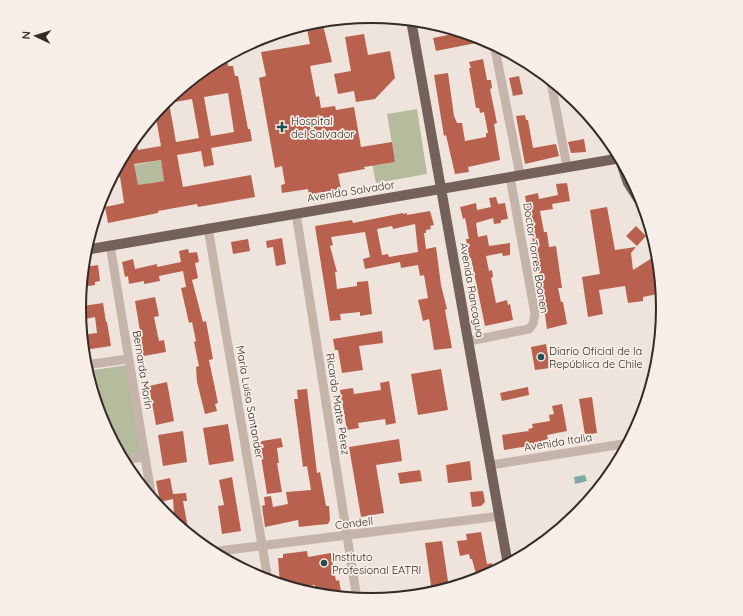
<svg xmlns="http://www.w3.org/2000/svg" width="743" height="616" font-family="Quicksand,sans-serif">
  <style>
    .green { fill: #b4bc9d }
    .water { fill: #7da9a7 }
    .building { fill: #b9614f; fill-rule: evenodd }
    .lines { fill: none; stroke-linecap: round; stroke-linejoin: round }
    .minor { stroke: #c5b4a9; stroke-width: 9 }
    .major { stroke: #74615a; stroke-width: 10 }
    .poi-dot { fill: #225050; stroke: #f7efe7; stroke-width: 1.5 }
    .labels { text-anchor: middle; stroke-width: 3.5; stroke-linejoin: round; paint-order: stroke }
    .poi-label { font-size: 11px; fill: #332b28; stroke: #f7efe7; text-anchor: start }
    .street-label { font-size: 11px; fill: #332b28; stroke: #f7efe7 }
    .rim { fill: none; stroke: #332b28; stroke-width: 2 }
  </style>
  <rect width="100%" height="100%" fill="#efe4db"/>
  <path class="green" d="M417 109 427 174 376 183 372 163 377 165 395 162 387 114Z
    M161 160 164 181 149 183 138 188 134 165Z
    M128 365 142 454 121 457 102 420 98 407 93 370Z"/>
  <path class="water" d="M585 475 587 481 575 484 574 477Z"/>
  <path class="building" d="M322 21 332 62 310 66 316 97 319 96 321 108 335 106 336 110 354 107 361 147 392 142 395 162 364 167 365 169 338 174 341 189 309 195 308 189 282 193 281 185 285 184 282 166 275 168 259 78 266 76 261 52 310 44 306 24Z
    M463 32 475 36 476 43 436 51 433 38Z
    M364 34 368 55 390 51 395 78 375 99 356 102 354 91 338 94 334 74 351 71 345 37Z
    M227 56 228 66H233L235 76H238L248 129H250L252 141 211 148 214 165 204 167 201 151 177 155 183 187 251 175 255 197 198 207 197 204 158 211V213L108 223 105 207 124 203 120 177 111 178 129 146 136 137 138 150 161 146 155 113 165 101 209 65ZM228 93 234 132 211 136 204 97ZM192 99 199 138 176 142 169 103ZM161 160 164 181 138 185 134 164Z
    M483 59 487 80H491L492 88 490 89 497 123 494 124 500 160 468 167 469 172 455 174 446 135 444 136 434 75 448 73 454 116 457 123H462L465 141 486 137V133H488L484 112 480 113 479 108H476L469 68H471L469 62Z
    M519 76 523 94 513 96 509 78Z
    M525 115 526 120H528L533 148 556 144 559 156 525 164 516 116Z
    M584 139 586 152 571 153 568 142Z
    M567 183 570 201 552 204 553 209 540 211 544 232H547L549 247 556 246 562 288H558L561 302H563L567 324 547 329 535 242H533L525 196 538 193 539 199 558 195 556 184Z
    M496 197 498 204 505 203 508 219 501 220V223L494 224 493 218 476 223 478 237 487 235 489 246 510 243V255L503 256 502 253 486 256 489 271 492 270 493 277 491 278 496 303 507 300 508 305 510 304 513 320 485 326 471 258H469L466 239H469L465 218 463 219 460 207 476 203 477 210 491 207 489 198Z
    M607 207 615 250 636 247 631 253 633 270 652 258 660 271 662 293 643 297V301L628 303 625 286 599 290 603 314 588 317 582 277 600 274 590 210Z
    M430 211 434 225 430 226 431 229 426 230V233H424L426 249 436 247 441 285 447 309 445 310 452 348 434 350 429 319 423 321 418 300 428 298 424 275 420 276 418 265 401 268 400 262 365 269 363 259 370 257 365 232 331 237 333 245 330 246 337 272H335L337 289 357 286V282L368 281 372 314 360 316V312L340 314 341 320 330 321 315 226 352 220 353 223 403 213V214L407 213V215ZM415 224 418 252 389 257 388 254 382 255 377 229 392 226 393 229Z
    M636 226 646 236 637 246 626 236Z
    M282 238 286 264 276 266 273 247 267 248 266 241Z
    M248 239 250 251 233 254 231 242Z
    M188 249 189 253 197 252 199 262 195 263 198 278 192 280 203 322 206 321 213 359 209 360 218 403 215 404 217 411 205 414 197 382 196 367 199 366 194 342 196 341 192 322 189 323 181 288 186 287 183 271 159 276 160 281 144 284V281L129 284 128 276 125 277 122 262 133 259 135 269 157 264V267L181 262 179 251Z
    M98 265 100 281 95 282V285L88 286 85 267Z
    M155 297 159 316 154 317 159 341 164 340 166 352 138 357 136 344 142 343 135 301Z
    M103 303 106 322H107L111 346 84 350 82 335 97 333 95 317 85 319 83 306Z
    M382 331 383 343 359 346 363 370 342 373 338 350H335L333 339Z
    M546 344 550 368 535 370 531 347Z
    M659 352 658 365 655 374 651 353Z
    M441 369 448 410 418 415 411 374Z
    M389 381 396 423 386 425 385 419 358 423 359 428 347 430 340 390 353 388 354 394 381 390 380 383Z
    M167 382 174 421 156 425 149 386Z
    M528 387 529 395 502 401 500 393Z
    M307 389 317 473 320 472 326 506H329L330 520 328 524 317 525 299 527 298 520 265 527 262 506 265 505 264 497 271 496 273 507 288 504 286 492 311 490 307 466 303 467 294 399H298L297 390Z
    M592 397 597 433 585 435 579 399Z
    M562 404 567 431 547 435 548 439 541 441 542 444 504 450 502 435 529 431 528 429 533 428 532 424 550 421 549 415 554 414 552 406Z
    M228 424 234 461 209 465 203 428Z
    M183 431 187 462 163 466 158 435Z
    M281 438 283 447 277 448 279 463H277L282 492 267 494 259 444 262 441Z
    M399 439 402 461 376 465 384 513 361 517 349 447Z
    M470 461 472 480 448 483 446 465Z
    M420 470 422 481 400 484 398 473Z
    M232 477 241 531 222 534 218 506 224 505 219 480Z
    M170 478 173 494 186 493 187 501H183L189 534 166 515 174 514 173 499 160 502 156 481Z
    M483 491 485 502 481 506 472 507 470 492Z
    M481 532 487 564 492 563 493 570H491V573L485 577 477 578 472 559H470L469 554 460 556 457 541 467 540 466 534Z
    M442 541 449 588 432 593 425 543Z
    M307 551 308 557 331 553 336 581 339 580 342 597 331 596V593L316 595 315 585 293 588 280 584 278 558H283V554Z"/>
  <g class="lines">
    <path class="minor" d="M494 44 520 175
      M551 82 567 167
      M296 213 357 599
      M208 228 268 580
      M110 245 152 499
      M469 341 529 329 533 324 535 314 510 177
      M89 364 93 390
      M85 365 128 359
      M123 460 145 457
      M491 465 629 443
      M211 552 500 516"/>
    <path class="major" d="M411 20 508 565
      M617 151 628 183 646 211
      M85 250 621 158"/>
  </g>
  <g class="poi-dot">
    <path d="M280 121h4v4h4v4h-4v4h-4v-4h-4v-4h4z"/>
    <circle cx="541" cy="357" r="4"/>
    <circle cx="324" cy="563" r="4"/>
  </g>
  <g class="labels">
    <g class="poi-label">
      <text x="291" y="125">Hospital<tspan x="291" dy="13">del Salvador</tspan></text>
      <text x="549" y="355">Diario Oficial de la<tspan x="549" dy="13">República de Chile</tspan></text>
      <text x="332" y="561">Instituto<tspan x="332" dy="13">Profesional EATRI</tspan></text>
    </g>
    <g class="street-label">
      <text transform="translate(351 191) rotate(-9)" y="4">Avenida Salvador</text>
      <text transform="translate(536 258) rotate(81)" y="4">Doctor Torres Boonen</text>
      <text transform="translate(472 290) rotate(80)" y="4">Avenida Rancagua</text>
      <text transform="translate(143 370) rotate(81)" y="4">Bernarda Morín</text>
      <text transform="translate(250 402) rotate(80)" y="4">María Luisa Santander</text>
      <text transform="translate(338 404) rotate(81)" y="4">Ricardo Matte Pérez</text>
      <text transform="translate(558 442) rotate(-9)" y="4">Avenida Italia</text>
      <text transform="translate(354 523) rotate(-7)" y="4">Condell</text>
    </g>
  </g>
  <path d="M0 0H743V616H0ZM86 308a285 285 0 1 1 570 0a285 285 0 1 1-570 0Z" fill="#f7efe7" fill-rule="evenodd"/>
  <path class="rim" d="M86 308a285 285 0 1 1 570 0a285 285 0 1 1-570 0Z"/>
  <g transform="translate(36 36) rotate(274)" stroke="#f7efe7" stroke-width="3" paint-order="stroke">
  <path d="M0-3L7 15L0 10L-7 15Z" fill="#332b28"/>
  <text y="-6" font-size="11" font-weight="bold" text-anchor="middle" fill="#332b28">N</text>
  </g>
</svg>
